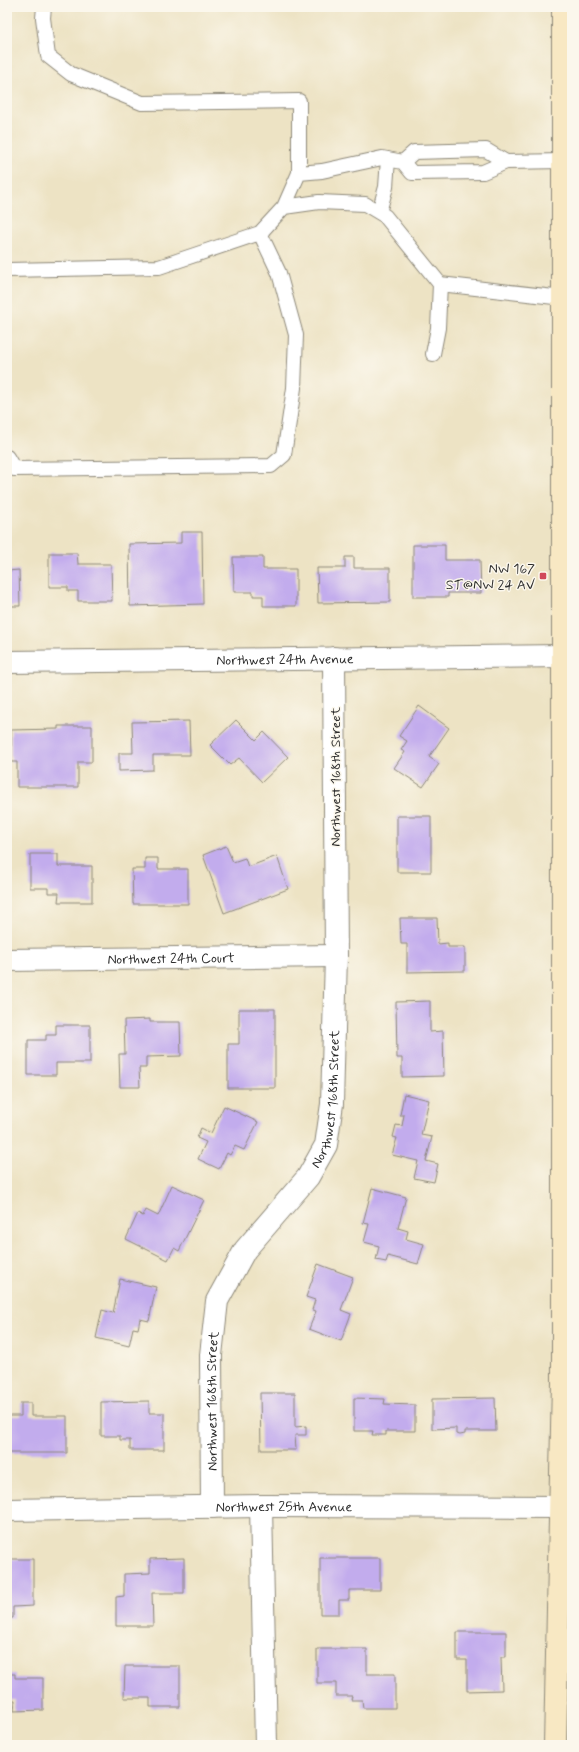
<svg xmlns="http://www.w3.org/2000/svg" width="579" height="1752" font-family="Mynerve,sans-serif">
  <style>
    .building { fill: #c2aced }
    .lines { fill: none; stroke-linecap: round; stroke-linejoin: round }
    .lane-casing { stroke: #8c8778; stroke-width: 16 }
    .street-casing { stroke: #8c8778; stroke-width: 24 }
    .secondary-casing { stroke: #8c8778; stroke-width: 24 }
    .lane { stroke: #fff; stroke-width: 14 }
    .street { stroke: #fff; stroke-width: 22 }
    .secondary { stroke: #f8e8c3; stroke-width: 22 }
    .poi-dot { fill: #d1495b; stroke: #fbf7ec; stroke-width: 1.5 }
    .labels { text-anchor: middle; stroke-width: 3; stroke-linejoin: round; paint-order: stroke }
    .poi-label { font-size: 14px; fill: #2b2b2b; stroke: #fbf7ec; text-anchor: end }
    .street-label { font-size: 14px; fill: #2b2b2b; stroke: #fbf7ec }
  </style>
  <rect width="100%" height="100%" fill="#fbf7ec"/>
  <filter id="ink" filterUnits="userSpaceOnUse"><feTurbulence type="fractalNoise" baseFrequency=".025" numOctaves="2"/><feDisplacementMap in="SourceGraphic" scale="8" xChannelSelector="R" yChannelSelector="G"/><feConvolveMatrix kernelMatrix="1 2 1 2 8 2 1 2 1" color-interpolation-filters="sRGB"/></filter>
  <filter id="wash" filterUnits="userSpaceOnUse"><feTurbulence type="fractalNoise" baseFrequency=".012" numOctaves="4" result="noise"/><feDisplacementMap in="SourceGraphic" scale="16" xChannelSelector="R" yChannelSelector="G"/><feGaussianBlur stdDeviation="0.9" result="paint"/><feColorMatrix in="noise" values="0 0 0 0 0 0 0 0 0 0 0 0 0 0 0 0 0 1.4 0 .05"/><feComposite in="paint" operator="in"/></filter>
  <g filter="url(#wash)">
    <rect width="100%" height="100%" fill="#ede3c4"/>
    <g id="blocks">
      <path class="building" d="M181 532H202L203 604 130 606 129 544 181 543Z
        M413 545H445V560H480L481 593H448V597H413Z
        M49 553H77L78 564H111L112 601H78V591H68V587H49Z
        M233 557H263V569H296V606H263V596H253V592H234Z
        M345 557H354V568H390V602L318 603 317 568H345Z
        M19 570 20 606H7V571Z
        M419 706 449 728 429 757 439 764 423 787 394 768 405 752 401 750 407 741 399 736Z
        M236 720 256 740 264 732 288 757 262 782 239 758 230 765 210 745Z
        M189 721 190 755H153V770L119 771V753H133L132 722Z
        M58 726H92V762H78V787H17V762H11V730L58 729Z
        M397 816H431V872H397Z
        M226 846 233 862 245 858 248 867 277 856 288 889 224 913 203 855Z
        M30 854H58V866H92V902H58L59 893H48V888H30Z
        M145 858H158V869H188V904H133L132 869H145Z
        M400 918H437L438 944 448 943V947H465V971L407 972V944H401Z
        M430 1001V1032L443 1031 444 1076 402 1077V1058H397L396 1002Z
        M239 1009H275V1088H228V1044H239Z
        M150 1019V1022H180L181 1056 146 1057V1068H139L140 1087H120L119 1054H125L124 1020Z
        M56 1025H90V1063H56V1075H28V1040H46V1035H56Z
        M404 1094 429 1100 421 1135 432 1137 426 1161 438 1164 434 1182 414 1178 418 1161 392 1155 397 1138 393 1137 396 1125 402 1126 404 1115H400Z
        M224 1106 258 1122 244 1150 235 1146 230 1155 227 1153 219 1169 198 1159 206 1142 197 1138 201 1128 211 1133Z
        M172 1185 204 1200 179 1251 174 1248 168 1260 126 1239 138 1213 143 1216 146 1210 158 1216Z
        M372 1188 406 1197 398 1228 408 1231 406 1239 424 1244 418 1264 388 1256 386 1262 376 1260 379 1246 364 1242 369 1224 363 1223Z
        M318 1264 353 1277 341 1310 351 1314 341 1341 309 1329 316 1311 312 1310 315 1300 306 1297Z
        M120 1279 156 1287 149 1321 140 1319 138 1329 133 1328 129 1346 96 1338 102 1310 113 1313Z
        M260 1393H295V1427L306 1426V1435H295L296 1450H261Z
        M354 1398 385 1399 384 1404 415 1405V1431H386V1435H372L373 1431H354Z
        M495 1398 496 1431H465V1434L460 1435 456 1434V1428L432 1429V1399Z
        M149 1401V1413H164V1450H130V1440H120V1436H101V1402Z
        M21 1403H31V1416H67V1453H9L8 1416H21Z
        M184 1558V1593H152L153 1626H116V1597L124 1596V1574L150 1573V1559Z
        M320 1558H380V1590H349V1600H339V1614H320Z
        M7 1559H33V1606L13 1607V1618H7Z
        M457 1632H506V1657H501L502 1690 467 1691V1660H457Z
        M317 1649H367V1674H395V1708H363L362 1700H351L352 1696H336V1683H317Z
        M125 1666H180V1707H150V1698H124Z
        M7 1674H15V1678H43V1710L14 1711 15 1700H7Z"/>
    </g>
  </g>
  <g filter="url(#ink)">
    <use href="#blocks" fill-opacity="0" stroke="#8c8778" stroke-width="1"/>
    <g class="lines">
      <defs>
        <path id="lane" d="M403 162 414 152 486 150 506 162
          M299 173 322 171 382 158 403 162 412 173 483 172 506 162 563 161
          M284 207 319 202 365 204 385 216 440 284 563 298
          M379 212 386 187 388 159
          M7 270 159 267 260 233 284 207 299 173V101L142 103 71 74 48 56 43 18 44 7
          M433 354 438 328 440 284
          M7 457 14 469 271 466 284 455 294 388 296 335 279 273 260 233"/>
        <g id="street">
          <path id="s1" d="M7 662 563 656"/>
          <path id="s2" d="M7 960 336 956"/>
          <path d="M261 1506 266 1745"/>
          <path id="s3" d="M212 1507 211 1355 217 1301 245 1250 308 1177 326 1145 332 1104 336 956 334 658"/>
          <path id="s4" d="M7 1510 261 1506 561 1507"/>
        </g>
        <path id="secondary" d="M555 1745 563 1383V7"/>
      </defs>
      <use href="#lane" class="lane-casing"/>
      <use href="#street" class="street-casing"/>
      <use href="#secondary" class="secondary-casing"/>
      <use href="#lane" class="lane"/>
      <use href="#street" class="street"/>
      <use href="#secondary" class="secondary"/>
    </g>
  </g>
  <rect class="poi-dot" x="539" y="572" width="8" height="8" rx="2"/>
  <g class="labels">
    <g class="poi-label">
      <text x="535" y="573">NW 167<tspan x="535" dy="16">ST@NW 24 AV</tspan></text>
    </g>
    <g class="street-label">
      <text dy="5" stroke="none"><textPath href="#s1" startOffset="278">Northwest 24th Avenue</textPath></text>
      <text transform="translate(335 777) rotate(-90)" y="5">Northwest 168th Street</text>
      <text dy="5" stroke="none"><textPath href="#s2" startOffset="164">Northwest 24th Court</textPath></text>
      <text dy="5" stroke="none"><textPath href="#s3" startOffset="443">Northwest 168th Street</textPath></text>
      <text dy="5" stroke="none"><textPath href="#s3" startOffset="106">Northwest 168th Street</textPath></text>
      <text dy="5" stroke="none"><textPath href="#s4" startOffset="277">Northwest 25th Avenue</textPath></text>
    </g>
  </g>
  <rect width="579" height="1752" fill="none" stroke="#fbf7ec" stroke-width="24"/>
</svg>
